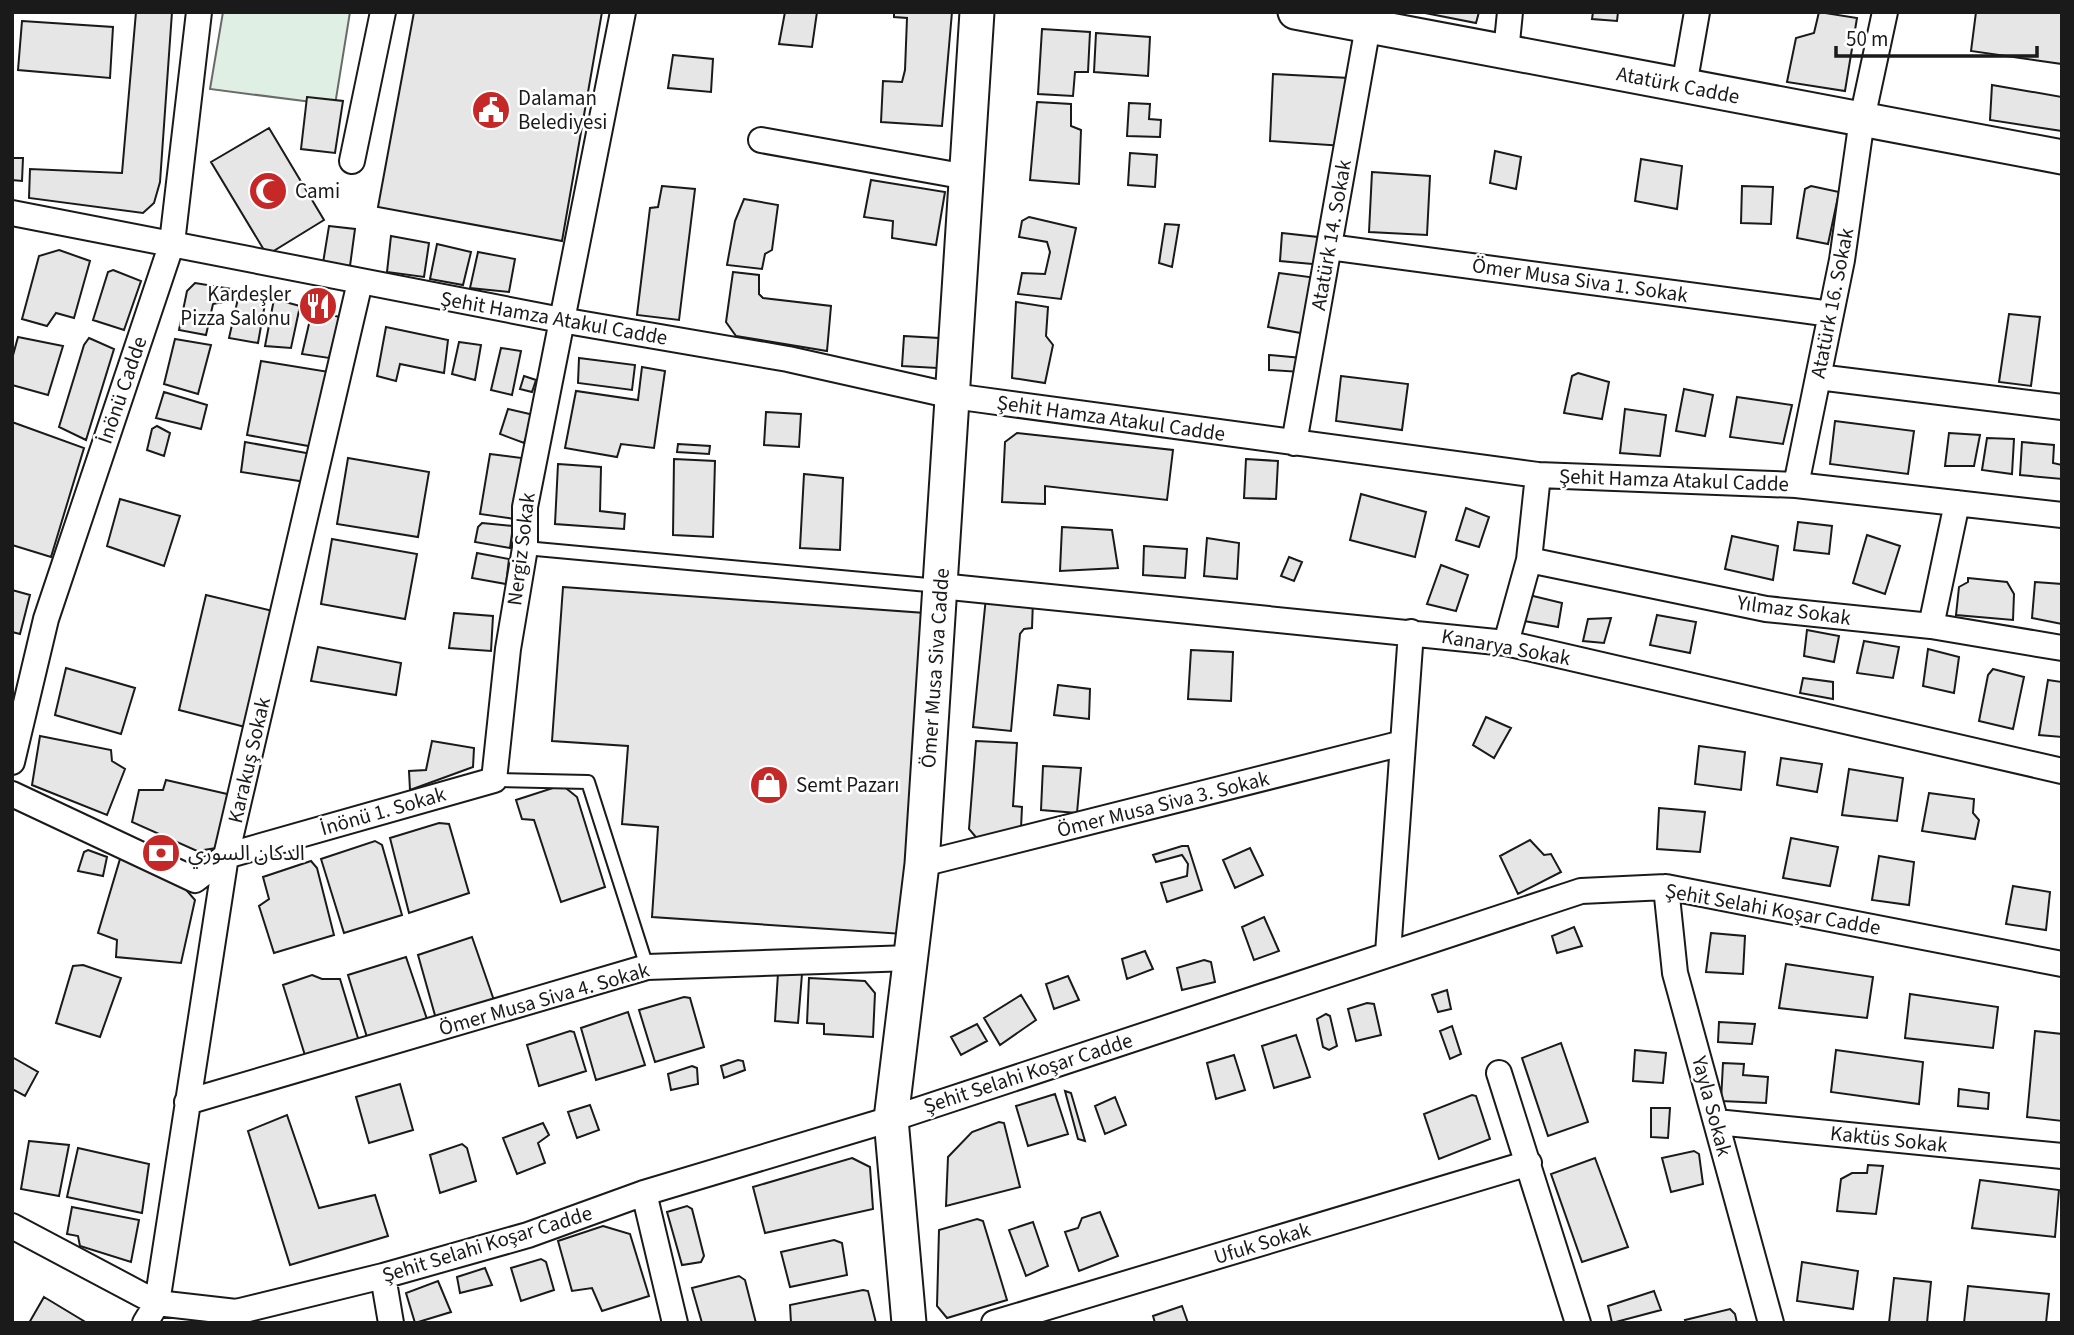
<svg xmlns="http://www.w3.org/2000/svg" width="2074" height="1335" font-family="'Source Sans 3','Noto Sans Arabic',sans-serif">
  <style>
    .green { fill: #e0efe3; stroke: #6a6a6a; stroke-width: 2 }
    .building { fill: #e6e6e6; stroke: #1a1a1a; stroke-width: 2 }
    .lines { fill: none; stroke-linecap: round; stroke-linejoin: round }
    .lane-casing { stroke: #1a1a1a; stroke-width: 16 }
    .street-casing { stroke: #1a1a1a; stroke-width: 28 }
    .secondary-casing { stroke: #1a1a1a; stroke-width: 37 }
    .lane { stroke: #fff; stroke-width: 12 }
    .street { stroke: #fff; stroke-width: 24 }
    .secondary { stroke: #fff; stroke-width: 33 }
    .labels { text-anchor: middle; stroke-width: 5; stroke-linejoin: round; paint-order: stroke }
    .street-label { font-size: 21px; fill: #1a1a1a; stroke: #fff }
    .poi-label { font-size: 21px; fill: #1a1a1a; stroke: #fff; text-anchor: start }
  </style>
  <rect width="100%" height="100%" fill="#fff"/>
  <path class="green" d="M223 12H350L335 105 210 89Z"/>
  <path class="building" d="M136 12H172L160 182 154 203 143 213 29 198 30 169 122 173Z
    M414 12H602L562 241 378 207Z
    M785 12H817L812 47 779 44Z
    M894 12H952L942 126 881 122 883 81 902 82 905 70 907 18 894 17Z
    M1420 12H1479L1476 23Z
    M1593 12H1618L1617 21 1592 19Z
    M1819 12 1857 18 1845 91 1787 82 1796 38 1814 33Z
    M1976 12H2062V64L1971 51Z
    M22 21 113 27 110 78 18 70Z
    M1042 29 1090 32 1088 72H1075L1073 96 1038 94Z
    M1096 33 1150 37 1148 76 1094 72Z
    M673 55 713 59 711 92 668 88Z
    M1273 74 1349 78 1344 146 1270 141Z
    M1992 85 2062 97V131L1990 120Z
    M307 97 343 101 335 153 301 149Z
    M1037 102 1071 104V126L1081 130 1079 184 1030 180Z
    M1129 103 1150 104 1149 119 1161 120 1160 137 1127 136Z
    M269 128 324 220 267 255 211 162Z
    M1495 151 1521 157 1516 189 1490 183Z
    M1130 153 1157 155 1155 187 1128 185Z
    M12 158H23L22 181 12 180Z
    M1641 159 1682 166 1677 209 1635 201Z
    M1372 172 1430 176 1427 235 1369 232Z
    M871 180 945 192 936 245 892 238 893 221 864 217Z
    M662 186 695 189 679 320 637 315 650 208 658 207Z
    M1742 186 1773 187 1771 224 1741 223Z
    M1811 186 1839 192 1828 244 1797 238 1805 189Z
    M744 199 778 205 772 250 765 254 762 269 727 265 735 221Z
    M1029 217 1076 228 1061 299 1018 294 1022 273 1045 274 1050 252 1047 242 1019 237 1022 221Z
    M1165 224 1179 225 1172 267 1159 263Z
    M329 226 355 229 350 266 323 263Z
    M1282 233 1327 238 1323 265 1280 261Z
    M391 236 429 243 424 277 387 272Z
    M437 244 471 252 463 285 430 279Z
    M59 250 90 261 74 318 56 313 47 326 22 319 39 256Z
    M478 252 515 259 509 292 470 288Z
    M113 270 141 281 124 330 93 320 108 272Z
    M733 272 759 275V294L763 298 831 306 827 351 736 336 726 322Z
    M1279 273 1317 278 1306 334 1268 327Z
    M195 283 232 289 229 301 213 304 206 335 179 330 187 291Z
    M239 294 266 298 258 343 229 338Z
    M274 299 300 306 291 348 265 346Z
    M1016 302 1048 307 1046 336 1053 345 1045 383 1012 378Z
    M312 311 340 317 329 358 302 354Z
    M2009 314 2040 317 2031 386 1999 382Z
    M386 327 448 340 444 373 400 364 396 381 377 376Z
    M904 336 939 338 937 368 902 366Z
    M18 337 63 346 48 395 12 385V359Z
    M89 338 114 349 86 440 59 427 84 345Z
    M175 339 211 345 198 394 164 384Z
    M459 342 481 345 475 380 452 374Z
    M501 348 521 351 512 395 491 390Z
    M1269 355 1302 358 1301 372 1269 370Z
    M579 358 635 365 632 390 578 383Z
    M261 361 329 372 314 447 247 435Z
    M642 367 665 371 654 448 621 444 617 457 565 448 576 391 638 400Z
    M1578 373 1609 382 1602 419 1564 413 1572 376Z
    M524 376 536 380 532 392 520 389Z
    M1341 376 1408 384 1402 430 1336 421Z
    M1684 389 1713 395 1705 436 1676 431Z
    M164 392 207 405 201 429 156 418Z
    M1737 397 1792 405 1783 444 1730 437Z
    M508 409 534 415 524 443 500 434Z
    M1625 409 1666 415 1660 456 1620 453Z
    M766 412 801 414 799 447 764 445Z
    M1835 421 1914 431 1908 474 1830 464Z
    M12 422 84 448 51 557 12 545Z
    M157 426 170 433 164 456 147 450 152 429Z
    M1017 433 1173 450 1167 500 1045 486V504L1002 502 1005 442Z
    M1949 433 1980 435 1974 466H1945Z
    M1987 438 2014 439 2012 474 1982 470Z
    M245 442 312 454 306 482 241 472Z
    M2022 442 2054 445 2053 463 2062 465V479L2020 475Z
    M678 444 710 446 709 454 677 452Z
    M490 454 522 458 515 519 480 514Z
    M348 458 429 472 418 537 337 524Z
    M674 459 715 461 713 537 673 535Z
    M1246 459 1278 461 1276 499 1244 498Z
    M558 464 601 467 600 511 625 514 624 529 555 524Z
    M804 474 843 478 840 550 800 548Z
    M1361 494 1426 512 1415 557 1350 540Z
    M120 499 180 516 164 566 107 546Z
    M1466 508 1489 517 1479 547 1456 540Z
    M1798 522 1832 526 1829 554 1794 550Z
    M482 523 513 526 510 548 475 542 478 527Z
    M1062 527 1112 530 1118 568 1060 571Z
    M1867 535 1900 546 1885 594 1853 583Z
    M1732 536 1778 546 1773 580 1725 569Z
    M1207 538 1239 543 1237 579 1204 576Z
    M332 539 417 554 405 619 321 604Z
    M1144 546 1187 549 1185 578 1143 575Z
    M477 553 509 559 506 584 472 578Z
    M1289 557 1302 562 1294 581 1281 576Z
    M1441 565 1468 575 1456 611 1427 604Z
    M1968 578 2007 582 2014 594 2013 620 1956 615 1959 587 1968 582Z
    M2035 582 2062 584V624L2032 618Z
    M563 587 925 613 903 934 652 917 658 827 622 824 628 746 552 741Z
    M12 590 30 595 20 634 12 632Z
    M206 595 277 612 249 728 179 710Z
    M1529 595 1562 603 1558 627 1524 621Z
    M986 597 1033 600 1032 628 1024 629 1020 634 1011 731 973 727Z
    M454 613 493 616 491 651 449 648Z
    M1657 615 1696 622 1690 653 1650 645Z
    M1611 618 1604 643 1583 641 1588 619Z
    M1807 630 1839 636 1834 662 1804 656Z
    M1864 641 1899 647 1893 678 1857 673Z
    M318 647 401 663 396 695 311 681Z
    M1928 649 1959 657 1954 693 1923 686Z
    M1191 650 1233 652 1231 701 1188 699Z
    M66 668 135 688 121 734 55 715Z
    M1993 669 2024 677 2013 729 1979 721 1988 675Z
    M1803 678 1833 682V699L1800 693Z
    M2048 680 2062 682V737L2039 735Z
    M1058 685 1090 689 1089 719 1054 715Z
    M1486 717 1511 728 1494 758 1473 745Z
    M40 736 111 750 112 761 125 769 107 815 32 785Z
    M432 741 474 748 473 767 410 790 409 771 426 770Z
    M976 741 1017 743 1013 806 1022 807 1021 828 980 842 969 829Z
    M1699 746 1745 752 1741 790 1695 784Z
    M1781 758 1822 764 1817 792 1777 785Z
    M1043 766 1081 768 1077 813 1041 810Z
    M1849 769 1903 778 1897 821 1842 815Z
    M166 780 236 796 223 847 197 851 132 822 139 790H163Z
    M562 785 577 797 605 887 561 902 534 820 522 819 516 800Z
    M1929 793 1974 799 1973 813 1979 820 1975 839 1922 831Z
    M1659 808 1705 812 1700 852 1657 849Z
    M439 823 449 824 469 893 409 913 390 838Z
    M1791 838 1838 847 1830 886 1783 878Z
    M1530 840 1544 855 1551 854 1561 872 1518 894 1500 856Z
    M375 841 382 845 402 915 344 933 321 859Z
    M1182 846H1188L1202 890 1167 902 1161 883 1187 876 1188 864 1182 855 1156 862 1153 855Z
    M1250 848 1263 875 1235 888 1223 860Z
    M88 850 107 857 103 876 78 871 84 852Z
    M1879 856 1914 862 1909 905 1872 900Z
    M127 858 182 885 195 900 181 963 116 957 117 940 98 933 120 859Z
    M311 861 317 868 334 935 274 953 259 906 269 899 263 877Z
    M2013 886 2050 892 2046 930 2006 924Z
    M1264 917 1279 951 1254 960 1242 927Z
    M1574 927 1582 946 1557 953 1552 936Z
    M1711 933 1745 936 1743 974 1706 972Z
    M472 937 497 1009 438 1026 418 955Z
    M1145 951 1153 969 1127 979 1122 959Z
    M406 957 430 1028 370 1047 348 975Z
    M1204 960 1211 962 1215 982 1182 990 1177 968Z
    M1786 964 1873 977 1867 1018 1779 1008Z
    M83 965 121 978 100 1037 56 1023 73 966Z
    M778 973 802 974 798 1023 775 1021Z
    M312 975 322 979H340L361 1048 308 1065 283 985Z
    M1068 976 1079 1000 1054 1009 1046 984Z
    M809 978 865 981 875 993 873 1037 824 1034V1024L807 1023Z
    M1447 990 1451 1009 1438 1012 1432 995Z
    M1910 994 1998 1007 1993 1048 1905 1038Z
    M1021 995 1036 1020 1000 1045 984 1018Z
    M684 997 690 998 704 1047 655 1062 639 1010Z
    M1367 1003 1374 1004 1381 1035 1356 1041 1348 1009Z
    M628 1012 645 1065 596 1080 581 1028Z
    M1326 1014 1330 1016 1337 1046 1329 1050 1323 1047 1317 1019Z
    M1719 1022 1755 1024 1752 1044 1718 1042Z
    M977 1024 987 1041 961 1055 951 1037Z
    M1452 1026 1461 1054 1450 1059 1440 1031Z
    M570 1031 574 1032 586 1071 539 1086 527 1045Z
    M2035 1031 2062 1034V1121L2027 1117Z
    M1296 1035 1310 1077 1274 1088 1262 1046Z
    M1561 1043 1588 1122 1548 1136 1522 1058Z
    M1635 1050 1666 1053 1663 1083 1633 1081Z
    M1836 1050 1923 1062 1919 1104 1831 1092Z
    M1234 1055 1245 1090 1216 1099 1207 1063Z
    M12 1057 38 1072 25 1096 12 1089Z
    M738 1060 743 1061 745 1070 724 1078 721 1066Z
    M1723 1063 1744 1064 1743 1075 1768 1077 1766 1103 1721 1101Z
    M692 1066 697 1068 698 1084 671 1090 668 1074Z
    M400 1084 413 1130 369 1143 356 1097Z
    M1959 1089 1989 1093 1988 1109 1958 1106Z
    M1065 1091 1071 1093 1085 1141 1078 1139Z
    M1055 1094 1068 1134 1028 1146 1016 1106Z
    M1472 1095 1476 1096 1490 1139 1439 1159 1424 1114Z
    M1115 1097 1126 1125 1105 1134 1095 1106Z
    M590 1105 599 1130 577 1138 568 1112Z
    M1651 1108H1670L1668 1138 1651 1137Z
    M287 1115 319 1208 375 1195 388 1236 290 1265 248 1131Z
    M999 1122 1004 1123 1020 1187 946 1206 948 1157 972 1132Z
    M543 1123 549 1135 538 1143 545 1163 517 1174 503 1138Z
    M29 1141 69 1145 59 1196 21 1189Z
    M462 1144 467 1148 476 1181 440 1193 430 1155Z
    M78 1148 149 1164 142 1213 67 1197Z
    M1694 1151 1699 1154 1703 1184 1671 1192 1662 1158Z
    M852 1158 870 1167 873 1209 765 1233 753 1187Z
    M1595 1158 1628 1247 1582 1262 1551 1174Z
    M1868 1165 1883 1166 1876 1214 1837 1211 1841 1179 1852 1173H1867Z
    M1980 1180 2059 1190 2055 1237 1972 1228Z
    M687 1206 692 1209 704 1256 701 1262 682 1265 667 1212Z
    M72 1207 139 1220 131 1262 80 1246 78 1236 67 1234Z
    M1100 1212 1118 1256 1079 1271 1065 1232 1078 1228 1082 1218Z
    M977 1219 983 1221 1007 1300 947 1318 937 1306 939 1230Z
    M1033 1222 1048 1266 1026 1276 1009 1230Z
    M603 1226 630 1234 649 1296 602 1311 592 1288 572 1291 558 1241Z
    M834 1240 842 1243 847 1275 790 1287 781 1252Z
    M541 1259 546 1262 554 1290 521 1301 511 1268Z
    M1802 1262 1858 1271 1853 1309 1797 1301Z
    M485 1268 492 1285 460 1293 457 1277Z
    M739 1276 745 1280 756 1323H702L692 1288Z
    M1894 1278 1931 1282 1927 1323H1889Z
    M438 1281 451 1312 415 1323 406 1293Z
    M1968 1286 2049 1294 2046 1323H1964Z
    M863 1290 868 1291 876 1323H791L790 1305Z
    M1654 1291 1661 1310 1612 1323 1608 1306Z
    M44 1297 87 1323H29Z
    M1182 1306 1188 1323H1155L1153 1316Z
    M1730 1309 1735 1314 1737 1323H1686L1685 1320Z"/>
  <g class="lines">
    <defs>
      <path id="lane" d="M525 548 939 586
        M494 780 588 782 647 967"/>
      <path id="street" d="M1506 52 1510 12
        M1684 86 1697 12
        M761 140 967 177
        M352 161 383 12
        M12 213 561 320 788 359 953 396 1538 475 1796 485 2062 515
        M1329 247 1831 314
        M1818 377 2062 407
        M1294 443 1368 26
        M1796 485 1842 260 1862 119 1885 12
        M1529 560 1766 609 1931 626 2062 648
        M940 586 1506 643 2062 771
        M1931 626 1957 503
        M1506 643 1529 560 1538 475
        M12 762 46 619 172 243 199 12
        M12 794 195 880 226 856 494 780 508 649 525 548V507L623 12
        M922 864 1403 743
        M1666 887 1675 973 1771 1323
        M1388 953 1411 632
        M1499 1073 1578 1323
        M187 1102 647 967 911 958
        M1716 1122 2062 1156
        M644 1193 675 1323
        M12 1226 157 1303 236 1312 383 1276 528 1235 644 1193 891 1119 1581 891 1666 887 2062 964
        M383 1276 391 1323
        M145 1323 157 1303 226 856 360 282
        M994 1323 1529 1163"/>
      <path id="secondary" d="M1295 12 2062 157
        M909 1323 891 1119 922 864 977 12"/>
    </defs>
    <use href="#lane" class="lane-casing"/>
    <use href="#street" class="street-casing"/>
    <use href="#secondary" class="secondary-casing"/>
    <use href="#lane" class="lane"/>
    <use href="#street" class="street"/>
    <use href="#secondary" class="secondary"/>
  </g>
  <defs>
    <symbol id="civic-disc" viewBox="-11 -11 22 22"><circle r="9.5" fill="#c62828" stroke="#fff"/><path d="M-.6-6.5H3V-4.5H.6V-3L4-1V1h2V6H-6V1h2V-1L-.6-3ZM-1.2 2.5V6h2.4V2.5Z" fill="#fff"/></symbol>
    <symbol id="mosque-disc" viewBox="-11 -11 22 22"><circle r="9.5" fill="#c62828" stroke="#fff"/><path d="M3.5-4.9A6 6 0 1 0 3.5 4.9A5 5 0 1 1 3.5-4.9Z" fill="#fff"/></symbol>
    <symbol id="restaurant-disc" viewBox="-11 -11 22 22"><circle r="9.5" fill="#c62828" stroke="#fff"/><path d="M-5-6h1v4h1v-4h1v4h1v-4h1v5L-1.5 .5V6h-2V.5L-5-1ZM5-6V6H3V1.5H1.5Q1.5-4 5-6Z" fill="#fff"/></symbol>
    <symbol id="shop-disc" viewBox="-11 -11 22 22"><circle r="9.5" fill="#c62828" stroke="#fff"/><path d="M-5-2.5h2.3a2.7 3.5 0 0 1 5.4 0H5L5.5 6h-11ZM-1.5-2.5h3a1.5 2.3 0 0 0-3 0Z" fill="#fff"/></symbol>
    <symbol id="bank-disc" viewBox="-11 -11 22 22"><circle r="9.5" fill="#c62828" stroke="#fff"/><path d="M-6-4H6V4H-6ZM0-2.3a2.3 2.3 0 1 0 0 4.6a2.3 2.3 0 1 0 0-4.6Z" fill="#fff"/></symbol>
  </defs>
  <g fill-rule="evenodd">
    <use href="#civic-disc" x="469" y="88" width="44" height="44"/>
    <use href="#mosque-disc" x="246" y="169" width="44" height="44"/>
    <use href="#restaurant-disc" x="296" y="284" width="44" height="44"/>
    <use href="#shop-disc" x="747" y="763" width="44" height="44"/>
    <use href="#bank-disc" x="139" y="831" width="44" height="44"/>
  </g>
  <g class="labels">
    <g class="street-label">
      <text transform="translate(1678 85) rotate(11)" y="7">Atatürk Cadde</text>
      <text transform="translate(1331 235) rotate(-80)" y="7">Atatürk 14. Sokak</text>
      <text transform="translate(1580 280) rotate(8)" y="7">Ömer Musa Siva 1. Sokak</text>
      <text transform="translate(1832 303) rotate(-79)" y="7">Atatürk 16. Sokak</text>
      <text transform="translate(554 318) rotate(10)" y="7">Şehit Hamza Atakul Cadde</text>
      <text transform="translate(122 390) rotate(-71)" y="7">İnönü Cadde</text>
      <text transform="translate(1111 418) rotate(8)" y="7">Şehit Hamza Atakul Cadde</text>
      <text transform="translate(1674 480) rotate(2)" y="7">Şehit Hamza Atakul Cadde</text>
      <text transform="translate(521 549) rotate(-83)" y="7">Nergiz Sokak</text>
      <text transform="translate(1794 610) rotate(8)" y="7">Yılmaz Sokak</text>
      <text transform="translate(1506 647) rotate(10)" y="7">Kanarya Sokak</text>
      <text transform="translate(935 668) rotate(-86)" y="7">Ömer Musa Siva Cadde</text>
      <text transform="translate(249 760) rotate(-77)" y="7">Karakuş Sokak</text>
      <text transform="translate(1163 804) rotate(-14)" y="7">Ömer Musa Siva 3. Sokak</text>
      <text transform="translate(383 811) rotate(-16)" y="7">İnönü 1. Sokak</text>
      <text transform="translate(1773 909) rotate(10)" y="7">Şehit Selahi Koşar Cadde</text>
      <text transform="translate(544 999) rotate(-16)" y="7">Ömer Musa Siva 4. Sokak</text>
      <text transform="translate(1028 1073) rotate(-18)" y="7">Şehit Selahi Koşar Cadde</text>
      <text transform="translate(1712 1106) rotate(75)" y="7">Yayla Sokak</text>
      <text transform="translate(1889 1139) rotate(6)" y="7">Kaktüs Sokak</text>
      <text transform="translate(1262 1243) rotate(-17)" y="7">Ufuk Sokak</text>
      <text transform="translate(487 1244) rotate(-17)" y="7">Şehit Selahi Koşar Cadde</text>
    </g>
    <g class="poi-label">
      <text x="518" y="105">Dalaman<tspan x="518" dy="24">Belediyesi</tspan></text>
      <text x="295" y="198">Cami</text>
      <text x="291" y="301" text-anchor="end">Kardeşler<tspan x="291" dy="24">Pizza Salonu</tspan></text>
      <text x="796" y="792">Semt Pazarı</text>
      <text x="188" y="860">الدكان السوري</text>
    </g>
  </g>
  <rect width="2074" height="1335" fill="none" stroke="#1a1a1a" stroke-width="28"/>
  <path d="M1836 46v10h201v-10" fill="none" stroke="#1a1a1a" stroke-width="3.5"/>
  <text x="1846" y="46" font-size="21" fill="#1a1a1a" stroke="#ffffff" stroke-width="5" paint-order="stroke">50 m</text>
</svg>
